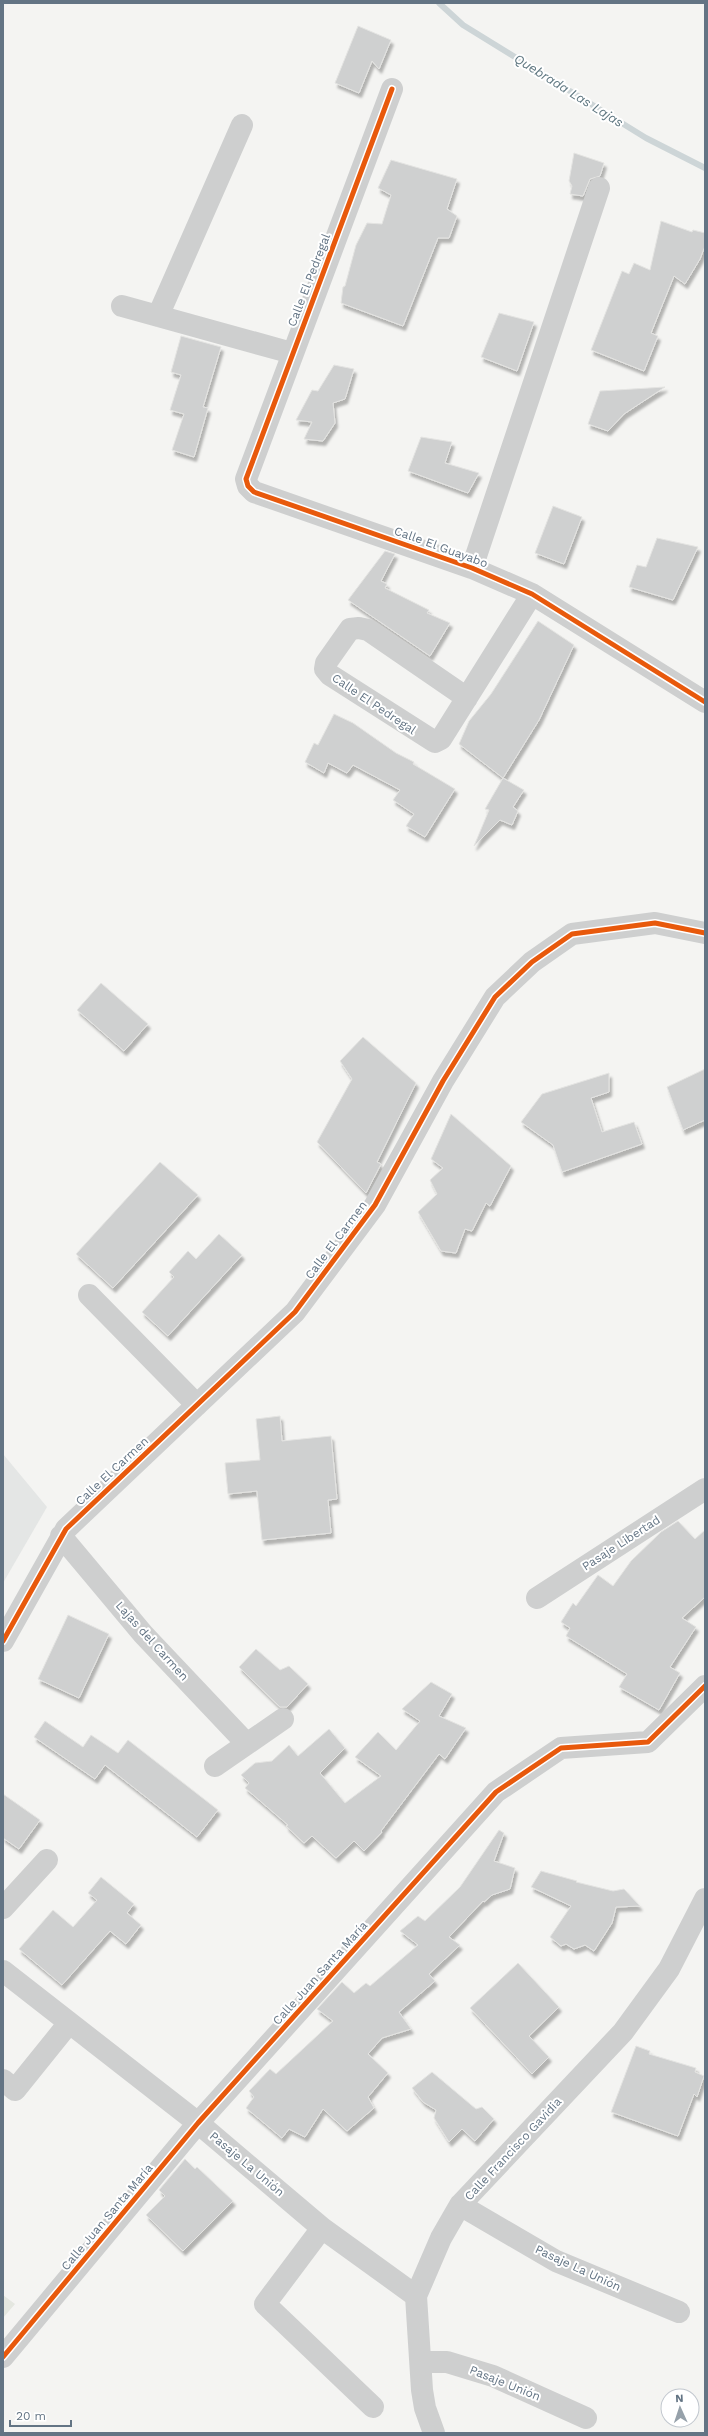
<svg xmlns="http://www.w3.org/2000/svg" width="708" height="2436" font-family="'Work Sans',sans-serif">
  <style>
    .built { fill: #e4e6e5 }
    .green { fill: #e4e7e0 }
    .lines { fill: none; stroke-linecap: round; stroke-linejoin: round }
    .stream { stroke: #cdd5d7; stroke-width: 6 }
    .building { fill: #cfd0d0; stroke: #e4e4e2; filter: url(#shadow) }
    .minor { stroke: #cecfcf; stroke-width: 22 }
    .cycleway-casing { stroke: #fff; stroke-width: 8 }
    .cycleway { stroke: #e8590c; stroke-width: 5 }
    .labels { text-anchor: middle; stroke-width: 4; stroke-linejoin: round; paint-order: stroke }
    .street-label { font-size: 12px; fill: #637484; stroke: #fff }
    .water-label { font-size: 13px; font-style: italic; fill: #5f7781; stroke: #fff }
  </style>
  <defs>
    <filter id="shadow"><feDropShadow dx="2.5" dy="4.5" stdDeviation="1" flood-color="#0004"/></filter>
  </defs>
  <rect width="100%" height="100%" fill="#f4f4f2"/>
  <path class="built" d="M3 1454 47 1507 3 1583Z"/>
  <path class="green" d="M3 2295 15 2304 3 2318Z"/>
  <g class="lines">
    <path class="stream" d="M439 3 463 25 646 138 705 168"/>
  </g>
  <path class="building" d="M358 26 391 40 379 69 372 61 359 93 335 83Z
    M574 153 604 163 600 176 590 179 583 196 570 194 572 186 569 181Z
    M391 160 457 179 447 209 457 216 449 238H438L403 326 341 303 343 287 345 286 356 245 367 223 382 224 391 195 378 188Z
    M661 221 692 232 693 230 705 233V246L700 259 685 284 674 276 651 333 658 336 644 371 591 350 622 271 629 274 634 263 650 270Z
    M499 313 534 322 517 371 481 357Z
    M181 336 221 347 203 407 208 408 194 457 172 450 184 414 170 410 181 375 171 372Z
    M334 365 354 369 345 399 333 403 335 423 323 441 304 439 312 422 296 420 312 390 318 391Z
    M665 387 624 414 608 431 588 424 600 391Z
    M421 437 452 442 445 463 479 473 468 493 408 471Z
    M553 506 582 517 564 564 535 553Z
    M657 538 698 547 673 600 629 587 637 565 646 567Z
    M385 551 395 554 381 581 387 584 385 588 429 610 427 613 450 623 430 656 348 600Z
    M538 621 574 645 539 720 503 778 459 744 469 721 491 694Z
    M334 714 353 723 396 753 414 762 413 764 455 789 425 837 406 826 414 814 393 800 400 790 353 765 347 773 328 763 324 773 305 762 314 743 318 745Z
    M503 778 524 790 513 807 518 811 512 825 500 820 474 846 489 810 485 809Z
    M101 983 148 1024 124 1051 77 1010Z
    M363 1037 416 1083 377 1162 381 1164 366 1193 317 1142 352 1079 340 1061Z
    M705 1069V1120L683 1130 667 1087Z
    M609 1073V1092L591 1098 602 1132 634 1122 642 1144 562 1172 553 1145 521 1122 542 1094Z
    M451 1114 511 1166 490 1206 486 1203 472 1231 465 1229 456 1253 441 1251 418 1212 437 1194 430 1180 443 1168 431 1159Z
    M160 1162 198 1195 113 1288 76 1254Z
    M219 1234 242 1255 168 1336 142 1312 174 1277 169 1272 188 1251 196 1259Z
    M280 1416 282 1441 331 1436 337 1499 328 1500 331 1533 262 1540 257 1491 228 1494 225 1463 260 1460 256 1419Z
    M678 1521 695 1539 705 1530V1597L682 1618 696 1627 670 1667 680 1673 659 1710 619 1687 627 1674 566 1636 570 1628 561 1622 573 1603 576 1606 598 1575 613 1586 631 1561 661 1532Z
    M68 1615 109 1634 79 1698 38 1679Z
    M256 1649 280 1670 289 1666 308 1684 287 1707H280L239 1667Z
    M431 1682 452 1694 439 1716 466 1728 445 1759 439 1754 381 1831 382 1832 364 1851 354 1841 336 1858 312 1836 304 1843 286 1826 288 1825 245 1788 249 1783 241 1775 255 1763 272 1761 289 1745 298 1756 329 1729 345 1748 320 1773 345 1803 381 1776 355 1757 378 1732 396 1750 420 1721 402 1709Z
    M45 1721 83 1747 91 1735 118 1753 128 1740 218 1810 197 1837 105 1765 95 1779 34 1737Z
    M3 1794 40 1820 19 1849 3 1838Z
    M499 1830 504 1833 494 1861 515 1868 510 1889 492 1895 484 1902 483 1901 449 1937 460 1945 429 1974 435 1981 399 2012 411 2029 382 2038 368 2054 388 2073 368 2097 374 2108 347 2131 323 2109 305 2137 289 2129 282 2138 246 2108 254 2097 249 2091 270 2069 276 2074 333 2021 317 2009 342 1982 354 1993 366 1983 370 1986 418 1945 400 1931 418 1916 425 1921 460 1887Z
    M541 1871 577 1881 576 1882 613 1891 624 1889 640 1906 616 1907 612 1923 594 1951 585 1945 574 1949 566 1944 561 1946 550 1937 571 1906 531 1887Z
    M101 1877 134 1904 127 1913 141 1925 126 1944 110 1931 62 1985 19 1949 53 1910 73 1927 97 1900 88 1893Z
    M518 1963 559 2007 529 2036 549 2057 532 2074 470 2008Z
    M636 2046 650 2051 649 2054 696 2068 695 2072 704 2076 697 2097 694 2094 678 2136 611 2112Z
    M432 2072 476 2109 482 2107 494 2119 475 2141 462 2129 449 2142 434 2118 436 2110 423 2102 412 2088Z
    M185 2159 195 2169 197 2167 233 2201 183 2251 146 2215 165 2196 159 2190Z"/>
  <g class="lines">
    <path class="minor" d="M392 89 246 479 248 486 254 492 472 568 532 594 705 702
      M122 306 292 353
      M158 316 242 125
      M472 568 599 188
      M467 698 368 630 359 628 350 629 326 663 325 669 330 675 435 742 441 739 532 594
      M89 1295 197 1405
      M61 1536 143 1634 247 1744
      M537 1598 705 1489
      M3 1641 66 1529 295 1312 375 1205 443 1081 495 997 532 962 572 934 655 923 705 933
      M215 1766 283 1719
      M3 1908 47 1860
      M3 1971 198 2123 322 2228 416 2296
      M3 2080 15 2090 69 2023
      M460 2205 556 2261 679 2312
      M322 2228 265 2304 373 2407
      M3 2357 198 2123 496 1792 561 1748 648 1742 705 1686
      M421 2362H447L493 2376 586 2418
      M434 2433 425 2408 422 2390 416 2296 441 2238 460 2205 623 2032 669 1969 705 1899"/>
    <defs>
      <path id="cycleway" d="M392 89 246 479 248 486 254 492 472 568 532 594 705 702
        M3 1641 66 1529 295 1312 375 1205 443 1081 495 997 532 962 572 934 655 923 705 933
        M3 2357 198 2123 496 1792 561 1748 648 1742 705 1686"/>
    </defs>
    <use href="#cycleway" class="cycleway-casing"/>
    <use href="#cycleway" class="cycleway"/>
  </g>
  <g class="labels">
    <g class="street-label">
      <text transform="translate(309 280) rotate(-69)" y="4">Calle El Pedregal</text>
      <text transform="translate(441 547) rotate(20)" y="4">Calle El Guayabo</text>
      <text transform="translate(374 704) rotate(34)" y="4">Calle El Pedregal</text>
      <text transform="translate(336 1240) rotate(-53)" y="4">Calle El Carmen</text>
      <text transform="translate(112 1471) rotate(-43)" y="4">Calle El Carmen</text>
      <text transform="translate(621 1543) rotate(-33)" y="4">Pasaje Libertad</text>
      <text transform="translate(152 1641) rotate(48)" y="4">Lajas del Carmen</text>
      <text transform="translate(320 1973) rotate(-48)" y="4">Calle Juan Santa María</text>
      <text transform="translate(513 2149) rotate(-47)" y="4">Calle Francisco Gavidia</text>
      <text transform="translate(247 2164) rotate(40)" y="4">Pasaje La Unión</text>
      <text transform="translate(107 2217) rotate(-50)" y="4">Calle Juan Santa María</text>
      <text transform="translate(578 2268) rotate(25)" y="4">Pasaje La Unión</text>
      <text transform="translate(505 2383) rotate(22)" y="4">Pasaje Unión</text>
    </g>
    <g class="water-label">
      <text transform="translate(569 90) rotate(32)" y="5">Quebrada Las Lajas</text>
    </g>
  </g>
  <rect width="708" height="2436" fill="none" stroke="#637484" stroke-width="8"/>
  <g transform="translate(680 2408) rotate(357)"><circle r="19" fill="#ffffff" stroke="#c1c7ce"/>
  <path d="M0-3L7 15L0 10L-7 15Z" fill="#96a1aa"/>
  <text y="-6" font-size="11" font-weight="bold" text-anchor="middle" fill="#637484">N</text>
  </g>
  <path d="M10 2420v6h61v-6" fill="none" stroke="#637484" stroke-width="2"/>
  <text x="16" y="2420" font-size="12" fill="#637484" stroke="#ffffff" stroke-width="3" paint-order="stroke">20 m</text>
</svg>
